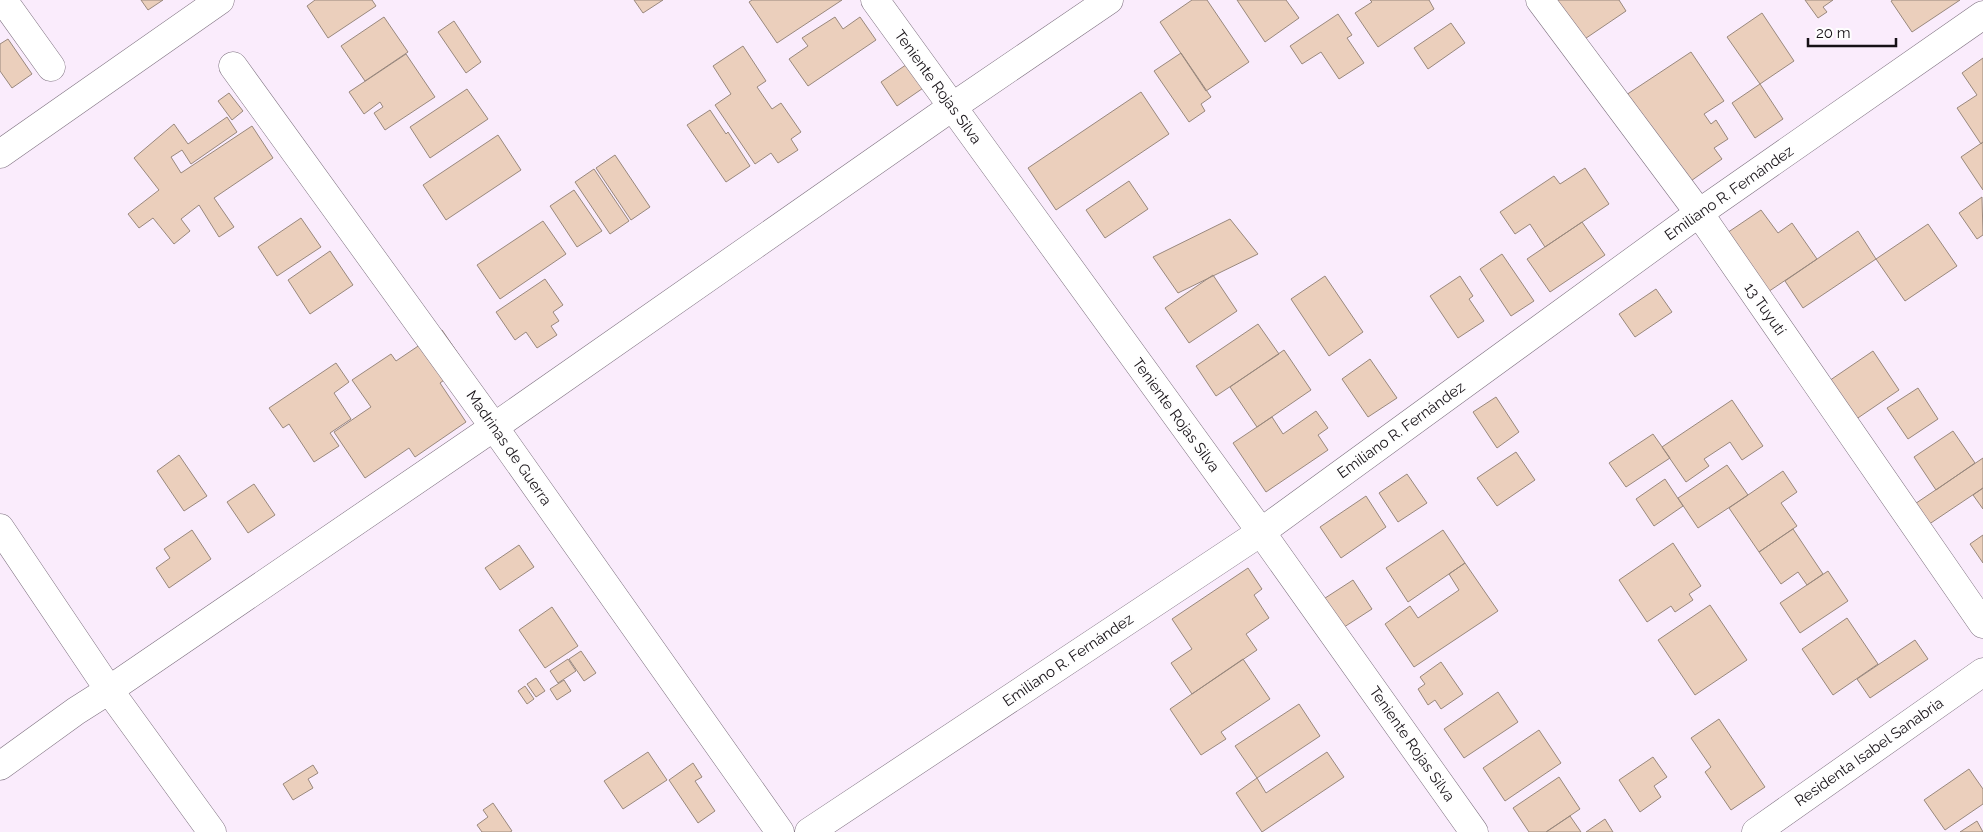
<svg xmlns="http://www.w3.org/2000/svg" width="1983" height="832" font-family="Raleway,sans-serif">
  <style>
    .building { fill: #ebcfbc; stroke: #99887d }
    .lines { fill: none; stroke-linecap: round; stroke-linejoin: round }
    .minor-casing { stroke: #7f7280; stroke-width: 29 }
    .minor { stroke: #fff; stroke-width: 28 }
    .labels { text-anchor: middle; stroke-width: 4; stroke-linejoin: round; paint-order: stroke }
    .street-label { font-size: 15px; fill: #161116; stroke: #fefefe }
  </style>
  <rect width="100%" height="100%" fill="#faecfc"/>
  <path class="building" d="M141 0H163L148 10Z
    M315 0H372L376 6 328 38 307 6Z
    M634 0H663L643 13Z
    M752 0H842L777 43 749 2Z
    M1192 0H1207L1249 62 1206 91 1160 22Z
    M1237 0H1286L1299 18 1265 42Z
    M1370 0H1429L1434 9 1378 47 1355 13 1372 2Z
    M1539 0H1619L1626 11 1570 49Z
    M1805 0H1833L1823 7 1827 12 1818 18Z
    M1893 0H1960L1912 32 1891 1Z
    M1762 13 1794 61 1760 84 1727 37Z
    M1338 14 1352 35 1347 38 1364 63 1339 79 1321 52 1302 64 1290 46Z
    M384 17 408 52 365 81 341 46Z
    M835 17 843 29 860 17 876 40 808 86 789 59 808 46 802 38Z
    M454 21 481 62 466 73 438 32Z
    M1451 23 1465 43 1428 69 1414 48Z
    M8 39 32 74 12 88 0 71V44Z
    M743 46 766 81 757 87 772 109 781 103 801 132 791 139 798 150 778 163 771 153 755 164 715 105 731 94 713 66Z
    M1691 52 1724 101 1704 114 1711 124 1716 120 1728 139 1714 148 1722 159 1688 183 1623 97Z
    M1181 53 1211 97 1201 104 1205 111 1189 122 1154 71Z
    M406 54 435 97 385 130 374 113 383 107 380 102 364 114 349 92Z
    M916 58 932 82 897 106 881 82Z
    M1983 58V142L1981 144 1957 108 1977 95 1962 73Z
    M1760 84 1783 119 1755 138 1732 103Z
    M467 89 488 119 430 158 410 127Z
    M1141 92 1169 134 1056 210 1028 168Z
    M229 93 243 111 232 120 218 101Z
    M710 110 726 134 728 132 750 166 726 182 687 125Z
    M227 117 237 132 191 164 182 150 171 157 181 173 252 126 273 158 214 198 234 227 219 237 199 205 181 219 190 231 174 244 153 218 139 228 128 214 159 190 134 158 174 124 188 144Z
    M498 135 521 170 446 220 423 185Z
    M1983 142V190L1961 157Z
    M615 155 650 207 631 220 596 168Z
    M1585 168 1609 204 1545 247 1530 224 1515 234 1500 212 1554 176 1560 184Z
    M594 169 629 221 610 234 575 182Z
    M1129 181 1148 209 1105 238 1086 210Z
    M574 190 602 231 577 247 550 206Z
    M1982 197 1983 235 1977 239 1959 213Z
    M1761 210 1778 233 1792 223 1817 259 1750 304 1718 239Z
    M301 218 321 247 277 276 258 247Z
    M1230 219 1258 254 1178 293 1153 257Z
    M543 221 566 254 500 299 477 265Z
    M1582 222 1605 255 1550 292 1527 259Z
    M1928 224 1957 266 1905 301 1876 259Z
    M1858 231 1876 259 1803 308 1785 281Z
    M330 251 353 285 310 314 288 280Z
    M1502 254 1534 301 1511 316 1480 269Z
    M1213 275 1237 311 1189 343 1165 308Z
    M1325 276 1363 332 1329 356 1291 299Z
    M1460 276 1473 296 1469 299 1484 321 1458 338 1430 296Z
    M545 279 563 305 553 312 559 321 551 326 557 335 537 348 526 332 515 340 496 312Z
    M1656 289 1672 312 1635 337 1619 314Z
    M1258 324 1279 354 1216 396 1196 366Z
    M442 330 459 355 458 370 440 383 466 422 415 457 409 448 365 478 334 432 371 407 352 380 391 354 396 361Z
    M1284 350 1311 390 1257 427 1230 387Z
    M1873 351 1899 390 1849 424 1823 385Z
    M1370 359 1397 398 1368 417 1342 379Z
    M336 363 349 382 334 393 351 419 330 433 339 446 314 462 289 424 283 428 269 408Z
    M1918 388 1938 419 1908 439 1887 408Z
    M1496 397 1519 432 1497 448 1473 412Z
    M1732 400 1763 446 1742 460 1730 442 1704 459 1709 466 1686 482 1662 447Z
    M1316 411 1328 428 1318 435 1328 450 1266 492 1233 443 1272 417 1283 434Z
    M1953 431 1975 463 1936 490 1914 457Z
    M1653 434 1670 458 1626 487 1609 463Z
    M1516 452 1535 480 1497 506 1477 478Z
    M179 455 207 496 184 511 157 471Z
    M1983 458V488L1913 535 1900 514Z
    M1727 465 1748 495 1698 528 1678 498Z
    M1783 471 1797 492 1781 503 1797 526 1759 552 1729 508Z
    M1407 474 1427 503 1398 522 1379 493Z
    M1665 479 1683 506 1654 526 1636 499Z
    M254 484 275 515 248 533 227 502Z
    M1983 488V509L1973 495Z
    M1366 496 1386 527 1341 558 1320 527Z
    M1793 529 1823 574 1807 585 1798 572 1781 584 1759 552Z
    M192 530 211 559 169 588 156 568 170 558 164 549Z
    M1443 530 1465 563 1408 602 1386 568Z
    M1983 535V563L1970 544Z
    M1673 543 1701 586 1689 594 1693 600 1675 612 1671 606 1647 622 1619 580Z
    M519 545 534 567 500 590 485 568Z
    M1465 563 1498 611 1414 667 1385 624 1410 606 1418 618 1459 590 1449 574Z
    M1248 568 1262 589 1254 595 1269 618 1246 634 1257 650 1192 694 1171 663 1192 649 1172 619Z
    M1828 571 1848 601 1800 633 1780 603Z
    M1353 580 1372 609 1338 631 1319 602Z
    M1710 605 1747 660 1695 695 1658 640Z
    M552 607 578 646 545 668 519 630Z
    M1847 618 1878 664 1833 695 1802 649Z
    M1915 640 1928 659 1870 698 1857 679Z
    M581 651 596 673 584 681 569 659Z
    M568 659 576 671 558 683 550 671Z
    M1243 659 1270 699 1221 732 1226 739 1201 755 1170 709Z
    M1441 662 1463 694 1441 709 1435 700 1428 705 1418 689 1425 684 1420 677Z
    M536 678 545 691 536 697 527 684Z
    M564 680 571 691 557 700 550 689Z
    M525 686 534 699 527 704 518 691Z
    M1498 692 1518 722 1464 758 1444 729Z
    M1299 704 1320 736 1257 778 1235 746Z
    M1719 719 1765 787 1731 810 1705 772 1711 767 1691 738Z
    M1539 730 1561 763 1505 801 1483 768Z
    M648 752 667 780 623 809 604 781Z
    M1327 752 1344 777 1262 832 1236 793 1257 778 1266 793Z
    M1653 757 1667 777 1654 786 1661 797 1640 812 1619 780Z
    M693 763 702 777 695 781 715 811 698 823 669 780Z
    M313 765 318 773 308 779 313 788 293 800 283 784Z
    M1969 769 1983 789V804L1945 830 1924 800Z
    M1559 777 1580 809 1546 832H1529L1513 808Z
    M493 803 512 831 510 832H482L477 825 488 817 483 810Z
    M1570 816 1581 832H1546Z
    M1605 819 1613 832H1586Z
    M1977 821 1983 832H1960Z"/>
  <g class="lines">
    <defs>
      <path id="minor" d="M3 0 51 67
        M875 0 1261 532 1474 832
        M1540 0 1699 213 1983 624
        M233 66 494 427 780 832
        M0 154 220 0
        M0 528 109 690 76 711 0 766
        M212 832 109 690 494 427 952 107 1109 0
        M809 832 1261 532 1699 213 1983 15
        M1756 832 1983 672"/>
    </defs>
    <use href="#minor" class="minor-casing"/>
    <use href="#minor" class="minor"/>
  </g>
  <g class="labels">
    <g class="street-label">
      <text transform="translate(938 87) rotate(54)" y="5">Teniente Rojas Silva</text>
      <text transform="translate(1729 193) rotate(-35)" y="5">Emiliano R. Fernández</text>
      <text transform="translate(1765 309) rotate(55)" y="5">13 Tuyutí</text>
      <text transform="translate(1176 415) rotate(54)" y="5">Teniente Rojas Silva</text>
      <text transform="translate(1401 430) rotate(-36)" y="5">Emiliano R. Fernández</text>
      <text transform="translate(509 448) rotate(55)" y="5">Madrinas de Guerra</text>
      <text transform="translate(1068 660) rotate(-34)" y="5">Emiliano R. Fernández</text>
      <text transform="translate(1412 744) rotate(55)" y="5">Teniente Rojas Silva</text>
      <text transform="translate(1869 752) rotate(-35)" y="5">Residenta Isabel Sanabria</text>
    </g>
  </g>
  <path d="M1808 38v8h88v-8" fill="none" stroke="#161116" stroke-width="2.5"/>
  <text x="1816" y="38" font-size="15" fill="#161116" stroke="#fefefe" stroke-width="4" paint-order="stroke">20 m</text>
</svg>
